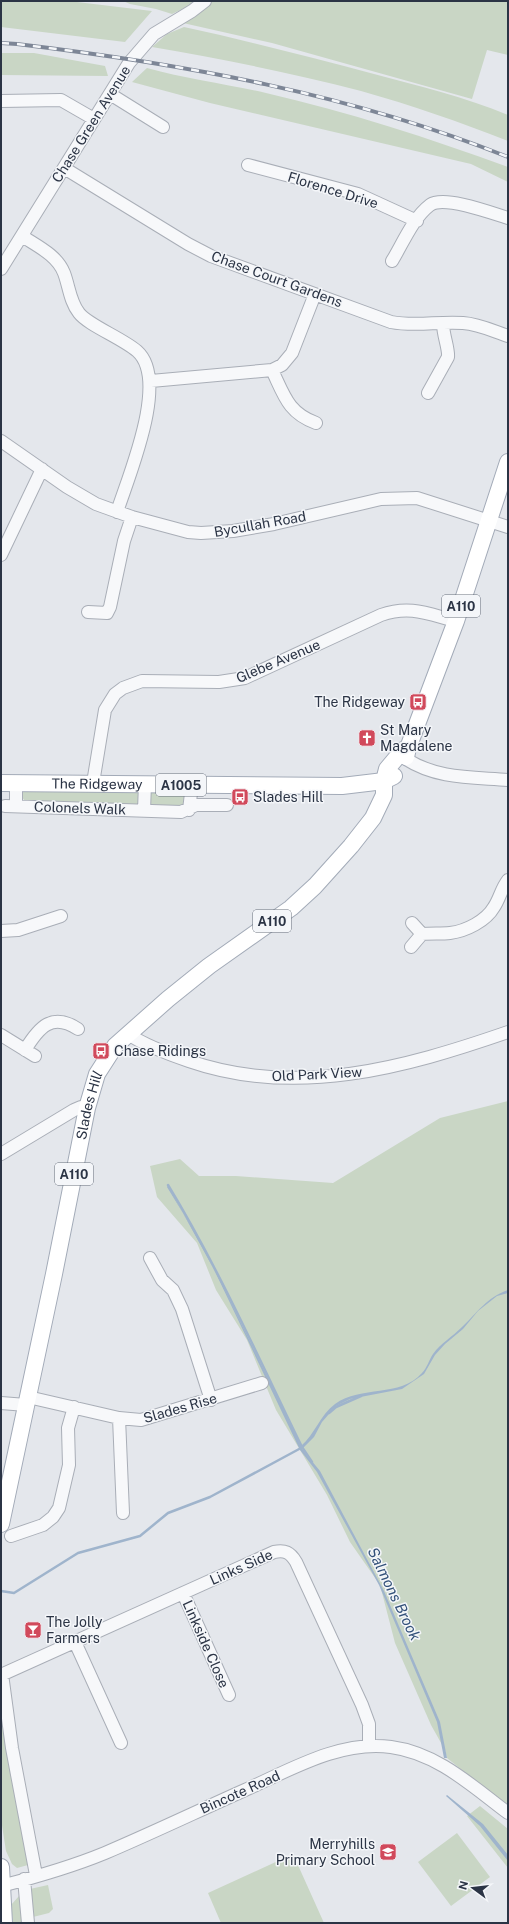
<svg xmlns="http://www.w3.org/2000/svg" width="509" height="1924" font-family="'Public Sans',sans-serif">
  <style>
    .green { fill: #c9d6c5 }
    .water { fill: #9fb4cc }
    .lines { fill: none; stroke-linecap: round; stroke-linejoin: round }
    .stream { stroke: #9fb4cc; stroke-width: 2.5 }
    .minor-casing { stroke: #a9aeb7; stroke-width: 14 }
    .major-casing { stroke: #a3abb8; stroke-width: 18 }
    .minor { stroke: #f7f8fa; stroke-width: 12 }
    .major { stroke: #fff; stroke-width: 16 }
    .rail-casing { stroke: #7d8696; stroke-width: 4 }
    .rail { stroke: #f4f6f9; stroke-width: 2.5; stroke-dasharray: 8; stroke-linecap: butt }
    .labels { text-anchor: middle; stroke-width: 3; stroke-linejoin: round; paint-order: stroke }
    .shield { fill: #f4f6f9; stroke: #676e7b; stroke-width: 1 }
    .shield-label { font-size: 13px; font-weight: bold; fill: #2b3445 }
    .street-label { font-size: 14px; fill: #2b3445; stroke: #f4f6f9 }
    .poi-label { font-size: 14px; fill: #2b3445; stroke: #f4f6f9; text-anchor: start }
    .water-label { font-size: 15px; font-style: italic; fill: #34527a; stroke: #f4f6f9 }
  </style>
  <rect width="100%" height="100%" fill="#e4e7ec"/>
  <path class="green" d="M1 1 77 2 152 11 125 42 1 27Z
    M123 1H199L172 14 156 9 130 4Z
    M211 1H508V55L487 50 472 99 272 43 183 23Z
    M184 27C248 41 311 57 374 74 419 86 465 97 508 115V141C460 122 411 105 361 91 292 73 222 59 152 47L167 34Z
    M1 53H34L105 66 108 76 1 75Z
    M147 68C186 79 227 84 266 93 348 112 429 138 508 167V182L471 164 210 103 132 82Z
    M22 790 140 792 141 802 137 805 25 801 21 796Z
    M149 792H185V803L178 808 153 806 148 801Z
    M508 1101V1807L447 1758 445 1750 431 1725 395 1643 380 1585 350 1542 327 1495 276 1410 247 1340 216 1290 197 1243 157 1197 150 1166 180 1159 199 1176H236L333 1183 440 1118Z
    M1 1696 28 1865 17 1868 12 1864 6 1851 1 1819Z
    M480 1806 508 1829V1868L467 1816Z
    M457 1833 490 1877 451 1906 418 1862Z
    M293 1854 324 1923H221L208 1893Z
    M48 1885 53 1909 49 1913 33 1917 30 1889Z
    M19 1896 22 1923H13L11 1905Z"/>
  <path class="water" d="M168 1186 221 1282 301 1446C315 1434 320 1415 335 1404 361 1385 400 1398 422 1373 427 1368 429 1360 433 1354 441 1343 452 1337 462 1327 478 1312 486 1298 508 1290V1293L497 1296 478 1311 463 1329 445 1344 435 1355 424 1374 402 1389 350 1399 336 1406 322 1422 314 1437 302 1449 320 1471 384 1591 440 1722 447 1758H444L437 1722 379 1585 317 1472 300 1450 220 1282 200 1241 167 1187Z
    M447 1795 483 1824 508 1855V1861L480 1826 446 1796Z"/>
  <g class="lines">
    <path class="stream" d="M168 1185C219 1269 259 1359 302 1447L312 1462
      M329 1413 336 1407 361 1396
      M1 1591 14 1593 78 1553 140 1536 168 1513 210 1497 301 1448"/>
    <defs>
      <path id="minor" d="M110 94 163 127
        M1 101 61 100 94 119
        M248 165 358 194 417 221
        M64 168 188 244 211 256 391 322C416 327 438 321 463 323 479 324 493 331 508 336
        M22 236C37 246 57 255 64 273 69 286 70 302 79 313 88 325 122 338 137 351 170 380 128 477 117 512
        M392 261C403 243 413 218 430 205 444 195 492 213 508 218
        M1 269 129 63 154 34 192 11 205 1
        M272 370C284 395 288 413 316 423
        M151 381 272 370 282 365 292 353 315 294
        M428 393 448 357C449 349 443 335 443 324
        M1 441 67 487 96 504 132 517 188 532 201 533 233 531 274 524 381 499 417 498 508 527
        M1 555 42 469
        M88 612 107 613 110 607 124 541 132 517
        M406 759C437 779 472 777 508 780
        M93 783 105 710 115 694 123 688 142 681 219 682 245 678 381 615C410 605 428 614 456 621
        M16 784V806
        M5 806 181 812 196 805H227
        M144 810 145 784
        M189 810 192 785
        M412 923 422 934
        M1 931 18 930 61 916
        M411 947 422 934C432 933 441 934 450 933 466 931 486 921 494 907 500 898 501 889 508 880
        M128 1034C146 1046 168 1054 189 1061 296 1098 404 1068 508 1032
        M1 1035 35 1056
        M25 1050C39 1027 52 1012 78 1029
        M1 1154 74 1110 81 1107 87 1108
        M150 1258 162 1280 173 1290 182 1309 211 1400
        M28 1397 119 1418 141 1420 262 1383
        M1 1403 26 1405
        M119 1418 123 1513
        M11 1536 43 1525 53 1517 59 1508 69 1465 68 1428 74 1407
        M183 1593 229 1695
        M75 1642 121 1743
        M2 1674 12 1748 36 1875
        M1 1675 274 1552C285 1550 290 1552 296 1562L362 1705 369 1724V1746
        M24 1879 28 1923
        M1 1886C36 1877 71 1867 105 1853 152 1833 198 1811 245 1790 290 1770 340 1740 391 1747 437 1753 472 1786 508 1813"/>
      <g id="major">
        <path d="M406 757 408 748 456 621 508 462"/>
        <path id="s1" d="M1 783 342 786 384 781 394 776"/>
        <path id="s2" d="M1 1524 54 1274 87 1108 97 1074 115 1046 168 999 209 966 291 908 315 886 351 846 373 818 384 795V781L387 769 403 750 408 748"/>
        <path d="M1 1867 4 1923"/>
      </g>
    </defs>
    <use href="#minor" class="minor-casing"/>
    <use href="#major" class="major-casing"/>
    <use href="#minor" class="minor"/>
    <use href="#major" class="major"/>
    <defs>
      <path id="rail" d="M1 43 17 44C184 64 350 94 508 157"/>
    </defs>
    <use href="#rail" class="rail-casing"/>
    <use href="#rail" class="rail"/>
  </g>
  <defs>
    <symbol id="bus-square" viewBox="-11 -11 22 22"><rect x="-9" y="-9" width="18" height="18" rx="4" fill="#d1495b" stroke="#f4f6f9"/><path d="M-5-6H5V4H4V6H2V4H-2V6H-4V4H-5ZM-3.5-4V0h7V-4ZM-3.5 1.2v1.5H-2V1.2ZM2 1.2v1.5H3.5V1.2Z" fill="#fff"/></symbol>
    <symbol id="church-square" viewBox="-11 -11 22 22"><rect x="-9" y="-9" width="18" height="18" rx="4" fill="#d1495b" stroke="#f4f6f9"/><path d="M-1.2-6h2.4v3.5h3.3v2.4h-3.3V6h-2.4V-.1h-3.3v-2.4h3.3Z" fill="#fff"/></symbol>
    <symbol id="bar-square" viewBox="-11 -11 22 22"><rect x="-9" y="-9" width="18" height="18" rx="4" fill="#d1495b" stroke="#f4f6f9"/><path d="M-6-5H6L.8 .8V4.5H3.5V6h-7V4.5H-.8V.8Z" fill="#fff"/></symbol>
    <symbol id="school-square" viewBox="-11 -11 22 22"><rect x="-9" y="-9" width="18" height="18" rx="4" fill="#d1495b" stroke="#f4f6f9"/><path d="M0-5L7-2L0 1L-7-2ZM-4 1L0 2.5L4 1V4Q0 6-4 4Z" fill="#fff"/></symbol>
  </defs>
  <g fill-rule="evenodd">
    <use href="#bus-square" x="408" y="692" width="20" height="20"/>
    <use href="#church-square" x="357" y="728" width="20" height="20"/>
    <use href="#bus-square" x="230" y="787" width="20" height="20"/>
    <use href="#bus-square" x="91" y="1041" width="20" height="20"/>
    <use href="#bar-square" x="23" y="1620" width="20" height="20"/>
    <use href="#school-square" x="378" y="1842" width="20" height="20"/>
  </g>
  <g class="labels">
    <g class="shield">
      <rect x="442" y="595" width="38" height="22" rx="3"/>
      <rect x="156" y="774" width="50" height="22" rx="3"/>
      <rect x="253" y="910" width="38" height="22" rx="3"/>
      <rect x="55" y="1163" width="38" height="22" rx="3"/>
    </g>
    <g class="shield-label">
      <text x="461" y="611">A110</text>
      <text x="181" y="790">A1005</text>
      <text x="272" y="926">A110</text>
      <text x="74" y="1179">A110</text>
    </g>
    <g class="street-label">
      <text transform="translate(91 124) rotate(-58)" y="5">Chase Green Avenue</text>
      <text transform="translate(333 190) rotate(17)" y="5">Florence Drive</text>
      <text transform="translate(277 279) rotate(20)" y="5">Chase Court Gardens</text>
      <text transform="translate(260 524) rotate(-10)" y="5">Bycullah Road</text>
      <text transform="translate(278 661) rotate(-23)" y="5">Glebe Avenue</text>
      <text dy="5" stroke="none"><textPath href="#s1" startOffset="96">The Ridgeway</textPath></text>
      <text transform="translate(80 808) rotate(2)" y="5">Colonels Walk</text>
      <text transform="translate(317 1074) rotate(-3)" y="5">Old Park View</text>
      <text dy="5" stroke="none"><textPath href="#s2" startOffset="428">Slades Hill</textPath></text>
      <text transform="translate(180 1408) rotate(-16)" y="5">Slades Rise</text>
      <text transform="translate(241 1567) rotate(-24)" y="5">Links Side</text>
      <text transform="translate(206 1644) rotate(66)" y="5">Linkside Close</text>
      <text transform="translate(240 1792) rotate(-24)" y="5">Bincote Road</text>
    </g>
    <g class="poi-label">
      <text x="405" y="707" text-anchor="end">The Ridgeway</text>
      <text x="380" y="735">St Mary<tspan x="380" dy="16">Magdalene</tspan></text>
      <text x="253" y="802">Slades Hill</text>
      <text x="114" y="1056">Chase Ridings</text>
      <text x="46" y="1627">The Jolly<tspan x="46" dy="16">Farmers</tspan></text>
      <text x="375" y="1849" text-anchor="end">Merryhills<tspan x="375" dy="16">Primary School</tspan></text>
    </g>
    <g class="water-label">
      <text transform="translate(394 1594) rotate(64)" y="5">Salmons Brook</text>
    </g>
  </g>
  <rect width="509" height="1924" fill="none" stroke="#2b3445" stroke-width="4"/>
  <g transform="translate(473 1888) rotate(285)" stroke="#f4f6f9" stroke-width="3" paint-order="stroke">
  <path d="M0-3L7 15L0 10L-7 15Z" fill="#2b3445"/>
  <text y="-6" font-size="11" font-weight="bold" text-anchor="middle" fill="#2b3445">N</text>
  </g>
</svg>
